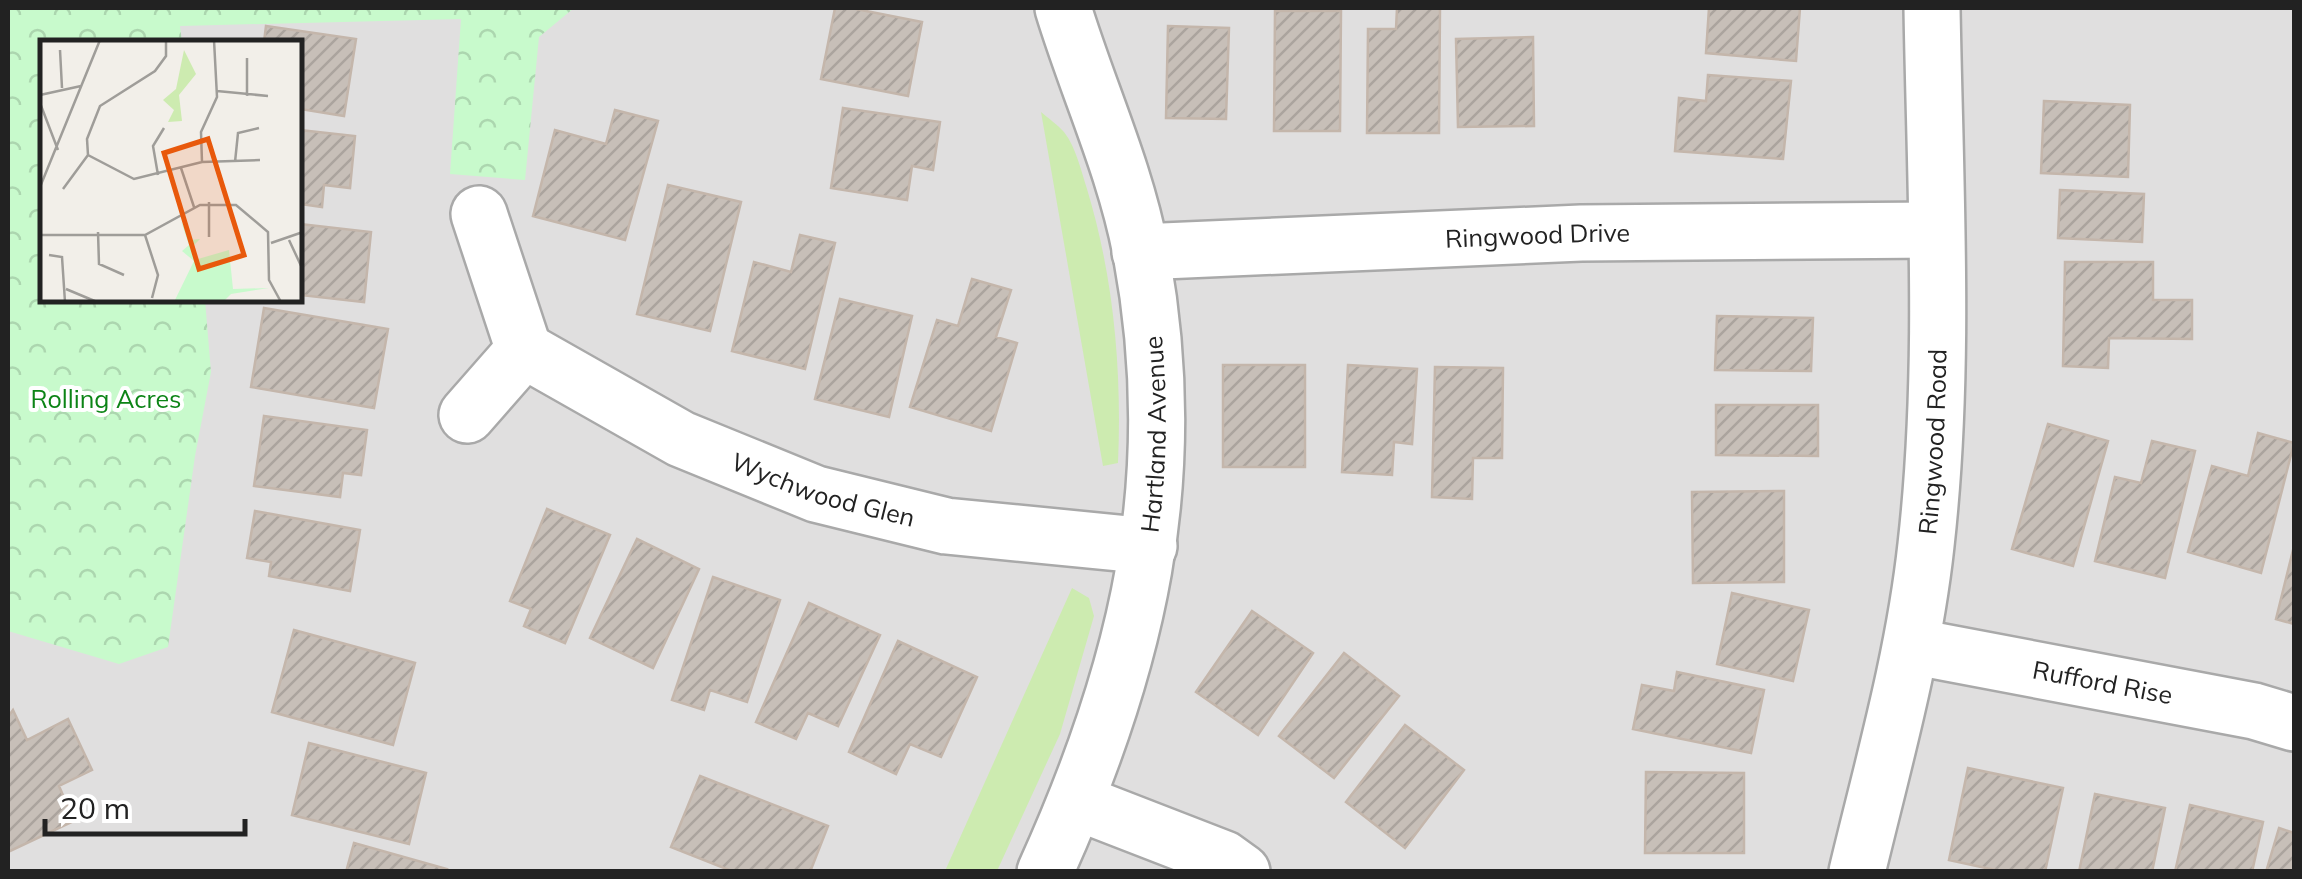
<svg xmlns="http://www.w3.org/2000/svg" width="2302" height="879" font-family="Mulish,sans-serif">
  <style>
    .residential { fill: #e0dfdf; fill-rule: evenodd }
    .grass { fill: #cdebb0 }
    .park { fill: url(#park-crowns) }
    .building { fill: url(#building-hatch); stroke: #c4b6ab; stroke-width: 2.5 }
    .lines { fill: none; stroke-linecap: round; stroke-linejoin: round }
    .minor-casing { stroke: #a9a9a9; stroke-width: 60 }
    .minor { stroke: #fff; stroke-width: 55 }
    .labels { text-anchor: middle; stroke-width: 8; stroke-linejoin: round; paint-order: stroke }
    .street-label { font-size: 25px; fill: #222; stroke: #fff }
    .park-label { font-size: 25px; fill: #0c8416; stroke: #fff }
    .inset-road { fill: none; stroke: #9f9d99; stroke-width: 2.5 }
    .view { fill: #e8590c; fill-opacity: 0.15; stroke: #e8590c; stroke-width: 5 }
    .inset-edge { fill: none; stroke: #222; stroke-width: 5 }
  </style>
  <defs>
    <pattern id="park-crowns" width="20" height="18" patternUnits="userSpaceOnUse" patternTransform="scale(2.5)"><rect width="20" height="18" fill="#c8facc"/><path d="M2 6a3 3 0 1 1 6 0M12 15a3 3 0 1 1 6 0" fill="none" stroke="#acd6af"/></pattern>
    <pattern id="building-hatch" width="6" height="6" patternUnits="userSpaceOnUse" patternTransform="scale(2.5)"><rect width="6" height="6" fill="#c7bfb8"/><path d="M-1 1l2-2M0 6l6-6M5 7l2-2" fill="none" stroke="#aba49e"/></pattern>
  </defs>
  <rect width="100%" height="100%" fill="#f2efe9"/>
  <path class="residential" d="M8 8H2294V871H8ZM42 42H300V300H42Z"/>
  <path class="grass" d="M1041 112C1048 118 1058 125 1064 132 1076 147 1081 171 1087 189 1114 278 1122 371 1118 463L1103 466Z
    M1072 588 1089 598 1094 616 1060 734 997 871H945Z"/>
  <path class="park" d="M8 8H574L539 37 525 180 450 174 461 19 180 26 182 42H42V300H205L211 372 195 456 168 647 119 664 8 631Z"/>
  <path class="building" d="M835 8H851L922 22 908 96 821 79Z
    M1397 8H1440L1439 133H1367L1368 29H1396Z
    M1709 8H1800L1796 61 1706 53Z
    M1275 11H1341L1340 131H1274Z
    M266 26 356 39 344 116 300 109V42H264Z
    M1168 26 1229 28 1226 119 1166 118Z
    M1533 37 1534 126 1458 127 1456 39Z
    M1708 75 1791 81 1783 159 1675 151 1679 98 1706 101Z
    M2044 101 2130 105 2128 177 2041 173Z
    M843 108 940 122 933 170 912 166 907 200 831 188Z
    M615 110 658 121 625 240 533 216 555 130 606 144Z
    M300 130 355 136 350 188 324 185 322 207 300 204Z
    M668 185 741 202 710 331 637 314Z
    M2060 190 2144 194 2142 242 2058 238Z
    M300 224 371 232 364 302 300 295Z
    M800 235 835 243 805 369 732 351 754 262 791 272Z
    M2065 262H2153V300H2192V339L2109 338 2108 368 2063 366Z
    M972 279 1011 290 996 337 1017 343 991 431 910 407 937 320 958 326Z
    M840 299 912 316 889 417 815 399Z
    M264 308 388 329 374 408 251 387Z
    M1717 316 1813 318 1811 371 1715 370Z
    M1223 365H1305V467H1223Z
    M1348 365 1417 369 1412 444 1394 442 1392 475 1342 472Z
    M1435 367 1503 368 1502 458H1473L1472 499 1432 497Z
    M1716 405H1818V456L1716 455Z
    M264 416 367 430 361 475 343 473 340 497 254 486Z
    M2048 424 2108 441 2073 566 2012 549Z
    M2258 433 2294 443 2261 573 2188 552 2212 466 2248 476Z
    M2152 441 2195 451 2165 578 2095 561 2115 477 2141 483Z
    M1784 491V582L1693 583 1692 492Z
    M547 509 610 535 565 643 524 626 531 609 510 601Z
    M255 511 360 530 350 591 269 576 271 562 247 558Z
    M637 539 699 569 653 668 590 638Z
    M2294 546V624L2276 619Z
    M713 577 780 600 747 702 710 690 704 710 672 700Z
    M1732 593 1809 610 1793 681 1717 664Z
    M809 603 880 635 838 726 808 713 796 739 756 722Z
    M1252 611 1313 653 1258 735 1196 692Z
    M294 630 415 663 393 745 272 712Z
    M898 641 977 677 941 757 910 744 896 774 849 752Z
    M1344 653 1399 696 1334 778 1279 736Z
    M1677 672 1764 690 1751 753 1633 729 1642 685 1674 691Z
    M13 710 27 740 68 719 92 770 59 786 74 821 8 852V717Z
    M1405 725 1464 770 1405 848 1346 802Z
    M309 743 426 773 409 844 292 815Z
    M1968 768 2063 788 2045 872H2004L1949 860Z
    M1646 772 1744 773V853H1645Z
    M700 776 828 826 810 872H734L671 847Z
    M2095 794 2165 808 2152 872H2079Z
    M2190 805 2263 822 2252 872H2175Z
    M2279 828 2294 833V872H2266Z
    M354 843 447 869 446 872H346Z"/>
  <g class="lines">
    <defs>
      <g id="minor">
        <path id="s1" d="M1140 252 1581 233 1936 230"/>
        <path id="s2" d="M524 350 681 439 816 494 946 526 1149 546"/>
        <path d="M467 415 524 350 479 214"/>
        <path id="s3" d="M1911 646 2254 711 2294 723"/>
        <path d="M1077 802 1224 859 1242 872"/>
        <path id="s4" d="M1045 872C1138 667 1183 478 1141 253 1125 168 1088 90 1063 8"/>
        <path id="s5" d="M1857 872C1883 764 1914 656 1926 545 1946 368 1935 186 1932 8"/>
      </g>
    </defs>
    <use href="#minor" class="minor-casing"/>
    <use href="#minor" class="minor"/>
  </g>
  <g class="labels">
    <g class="street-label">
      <text dy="9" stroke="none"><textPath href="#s1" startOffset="398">Ringwood Drive</textPath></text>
      <text dy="9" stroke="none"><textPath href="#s4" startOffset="455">Hartland Avenue</textPath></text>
      <text dy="9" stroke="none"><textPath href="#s5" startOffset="438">Ringwood Road</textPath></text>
      <text dy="9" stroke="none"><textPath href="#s2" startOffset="332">Wychwood Glen</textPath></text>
      <text dy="9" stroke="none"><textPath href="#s3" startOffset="195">Rufford Rise</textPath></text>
    </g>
    <g class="park-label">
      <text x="106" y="408">Rolling Acres</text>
    </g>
  </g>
  <g transform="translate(40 40)">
    <rect width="262" height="262" fill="#f2efe9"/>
    <path d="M144 10 156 34 139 55 142 81 128 82 134 70 123 60 136 49Z" fill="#cdebb0"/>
    <path d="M141 181 151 200 160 199 153 206 158 219 189 210 193 249 229 248 191 254 183 262H134L154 221 142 211 149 205Z" fill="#c8facc"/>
    <path class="inset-road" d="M126 0V16L115 31 60 66 47 99 48 115 94 139 162 122 220 120M20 10 22 48M177 51 228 56M0 55 41 46M207 56V18M0 63 18 110M162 122 161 92 177 57 174 0M195 122 198 93 219 88M141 128 154 167M118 135 113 106 124 88M0 147 60 0M23 149 48 115M58 192 59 224 84 235M0 195H105L160 165H196L228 192 229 240 241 262M105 195 118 235 112 258M169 197V162M249 200 263 230M231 203 263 192M9 215 22 217 25 262M26 249 57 262"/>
    <path class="view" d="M168 99 204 215 159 229 124 113Z"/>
    <rect width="262" height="262" class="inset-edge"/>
  </g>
  <rect width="2302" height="879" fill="none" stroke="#222222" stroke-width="20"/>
  <path d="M45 819v15h200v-15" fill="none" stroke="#222222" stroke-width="5"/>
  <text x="60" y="819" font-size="30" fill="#222222" stroke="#ffffff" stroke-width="8" paint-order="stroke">20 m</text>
</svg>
